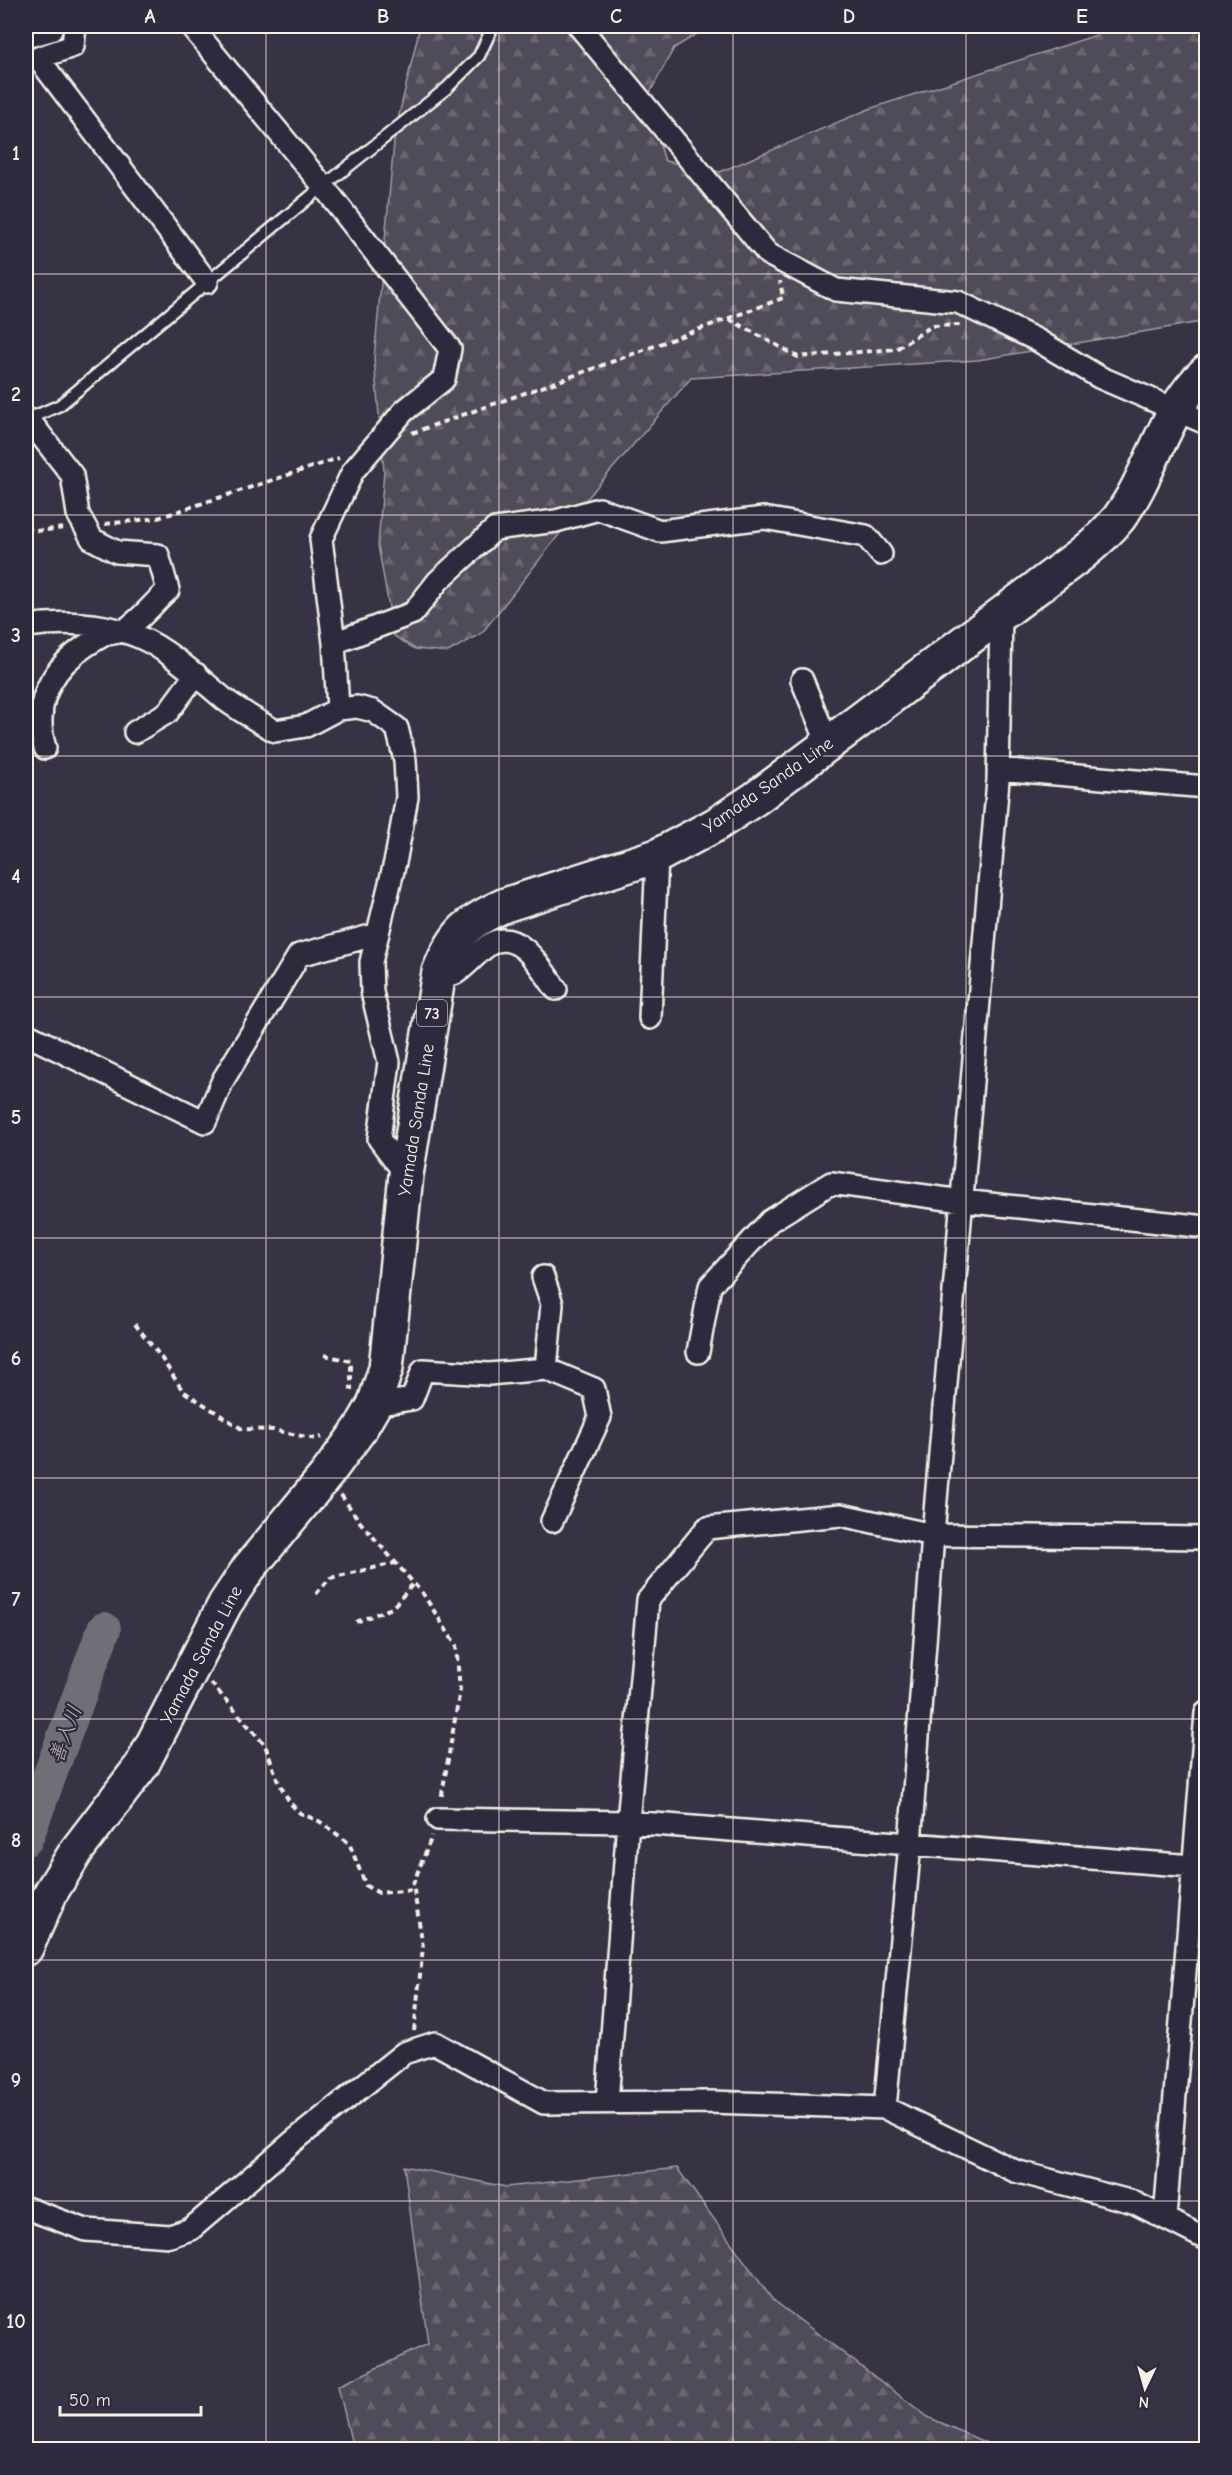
<svg xmlns="http://www.w3.org/2000/svg" width="1232" height="2475" font-family="'Comic Neue','Klee One',sans-serif">
  <style>
    .forest { fill: url(#forest-firs); stroke: #a29ea0; stroke-width: 1.5 }
    .lines { fill: none; stroke-linecap: round; stroke-linejoin: round }
    .river { stroke: #726e77; stroke-width: 34 }
    .service-casing { stroke: #f4f1e8; stroke-width: 15 }
    .minor-casing { stroke: #f4f1e8; stroke-width: 26 }
    .primary-casing { stroke: #f4f1e8; stroke-width: 38 }
    .path { stroke: #f4f1e8; stroke-width: 4; stroke-dasharray: 6 4.5; stroke-linecap: butt }
    .service { stroke: #2f2a3d; stroke-width: 10 }
    .minor { stroke: #2f2a3d; stroke-width: 21 }
    .primary { stroke: #2f2a3d; stroke-width: 33 }
    .grid { fill: none; stroke: #f4f1e8; stroke-width: 1.5; stroke-opacity: 0.55 }
    .labels { text-anchor: middle; stroke-width: 4.5; stroke-linejoin: round; paint-order: stroke }
    .shield { fill: #2f2a3d; stroke: #b9b5b5; stroke-width: 1.5 }
    .shield-label { font-size: 16px; font-weight: bold; fill: #f4f1e8 }
    .street-label { font-size: 18px; fill: #f4f1e8; stroke: #2f2a3d }
    .water-label { font-size: 20px; font-style: italic; fill: #bab6b5; stroke: #2f2a3d }
    .neatline { fill: none; stroke: #f4f1e8; stroke-width: 2 }
    .grid-label { font-size: 20px; text-anchor: middle; font-weight: bold; fill: #f4f1e8 }
  </style>
  <defs>
    <pattern id="forest-firs" width="22" height="20" patternUnits="userSpaceOnUse" patternTransform="scale(1.5)"><rect width="22" height="20" fill="#504b59"/><path d="M5 1l3.5 6h-7zM16 11l3.5 6h-7z" fill="#6a6571"/></pattern>
  </defs>
  <rect width="100%" height="100%" fill="#373244"/>
  <filter id="ink" filterUnits="userSpaceOnUse"><feTurbulence type="fractalNoise" baseFrequency=".0167" numOctaves="2"/><feDisplacementMap in="SourceGraphic" scale="12" xChannelSelector="R" yChannelSelector="G"/><feConvolveMatrix kernelMatrix="1 2 1 2 8 2 1 2 1" color-interpolation-filters="sRGB"/></filter>
  <g filter="url(#ink)">
    <path class="forest" d="M420 26H710L674 48 646 100 665 161 720 172 869 109 1124 26H1206V321L978 360 691 378 594 490 482 633 448 652 415 649 394 636 378 545 384 471 374 359 395 132Z
      M404 2166 506 2187 677 2168 772 2299 928 2417 1000 2449H353L338 2386 428 2344Z"/>
    <g class="lines">
      <path class="river" d="M26 1839 104 1629"/>
      <defs>
        <path id="service" d="M26 420 60 405 311 196 447 88 479 56 493 26"/>
        <path id="minor" d="M75 26 73 46 38 58 207 282
          M191 26 323 186 450 349 444 379 404 411 353 471 321 539 334 643 338 709
          M579 26 768 254 836 290 958 302 1037 340 1099 377 1206 423
          M26 37 51 30 52 26
          M29 420 72 475 78 514 92 539 117 552 158 555 168 590C154 602 140 621 124 630 117 634 108 632 102 636 57 660 30 696 45 748
          M26 626C63 621 104 623 139 637 168 649 200 679 224 699 240 711 258 721 275 731L306 726 338 709 357 707 373 711 397 728 405 760 407 797 396 858 371 962 372 992 389 1062 379 1139 406 1175
          M334 643 413 613 438 581 495 529 556 521 599 509 660 531 764 518 866 536 881 554
          M802 680 828 744
          M135 732 168 712 196 674
          M998 769 1206 787
          M439 972 454 974C468 966 477 951 492 943 520 929 542 970 556 989
          M650 1018 657 856
          M26 1034 205 1122 223 1080 299 955 378 934
          M543 1277 552 1304 546 1369
          M698 1352 710 1286 770 1221 831 1183 962 1201 1206 1227
          M374 1405 412 1399 423 1370 489 1374 546 1369 594 1389 600 1417 552 1521
          M438 1819 628 1822 1206 1867
          M607 2102 628 1822 648 1600 707 1528 841 1515 933 1535 1206 1538
          M885 2108 910 1844 933 1535 998 780 1001 615
          M26 2208 86 2230 170 2236 191 2229 295 2140 404 2053 435 2043 544 2103 710 2102 885 2108 1015 2171 1133 2202 1206 2239
          M1165 2218 1206 1713"/>
        <path id="primary" d="M26 1948 51 1892 77 1850 142 1765 225 1604 249 1568 327 1474 360 1429 374 1405 386 1368 406 1175 439 972C455 933 467 922 505 905L657 856 715 825 756 798 1079 556C1093 545 1107 533 1119 518 1153 472 1163 411 1206 372"/>
      </defs>
      <use href="#service" class="service-casing"/>
      <use href="#minor" class="minor-casing"/>
      <use href="#primary" class="primary-casing"/>
      <path class="path" d="M729 319 798 357 896 349 932 326 960 325
        M412 433 587 371 783 298 780 281
        M105 524 158 518 339 458
        M26 529 36 531 65 528
        M135 1324 160 1356 183 1391 242 1429 273 1430 316 1439 322 1437
        M324 1355 351 1361V1390
        M341 1495 360 1522 423 1594 456 1645 460 1690 441 1800
        M26 1516 29 1563 26 1590
        M316 1594 330 1578 395 1563
        M356 1622 392 1608 413 1584
        M211 1683 265 1745 278 1781 290 1803 300 1813 319 1821 349 1843 366 1886 379 1893 414 1890
        M414 2031 423 1947 413 1884 432 1836"/>
      <use href="#service" class="service"/>
      <use href="#minor" class="minor"/>
      <use href="#primary" class="primary"/>
    </g>
  </g>
  <path class="grid" d="M266 26V2450M499 26V2450M733 26V2450M966 26V2450M26 274H1206M26 515H1206M26 756H1206M26 997H1206M26 1238H1206M26 1478H1206M26 1719H1206M26 1960H1206M26 2201H1206"/>
  <g class="labels">
    <rect class="shield" x="417" y="1000" width="30" height="26" rx="4.5"/>
    <g class="shield-label">
      <text x="432" y="1019">73</text>
    </g>
    <g class="street-label">
      <text transform="translate(768 785) rotate(-35)" y="6">Yamada Sanda Line</text>
      <text transform="translate(416 1120) rotate(-81)" y="6">Yamada Sanda Line</text>
      <text transform="translate(201 1655) rotate(-62)" y="6">Yamada Sanda Line</text>
    </g>
    <g class="water-label">
      <text transform="translate(65 1734) rotate(-70)" y="7">善入川</text>
    </g>
  </g>
  <rect width="1232" height="2475" fill="none" stroke="#2f2a3d" stroke-width="66"/>
  <g transform="translate(1145 2388) rotate(185)" stroke="#2f2a3d" stroke-width="4.5" paint-order="stroke">
  <path d="M0-4.5L10 22L0 15L-10 22Z" fill="#f4f1e8"/>
  <text y="-9" font-size="16" font-weight="bold" text-anchor="middle" fill="#f4f1e8">N</text>
  </g>
  <path d="M60 2406v9h141v-9" fill="none" stroke="#f4f1e8" stroke-width="3"/>
  <text x="69" y="2406" font-size="18" fill="#f4f1e8" stroke="#2f2a3d" stroke-width="4.5" paint-order="stroke">50 m</text>
  <rect x="33" y="33" width="1166" height="2409" class="neatline"/>
  <g class="grid-label">
    <text x="150" y="23">A</text>
    <text x="383" y="23">B</text>
    <text x="616" y="23">C</text>
    <text x="849" y="23">D</text>
    <text x="1082" y="23">E</text>
    <text x="16" y="160">1</text>
    <text x="16" y="401">2</text>
    <text x="16" y="642">3</text>
    <text x="16" y="883">4</text>
    <text x="16" y="1124">5</text>
    <text x="16" y="1365">6</text>
    <text x="16" y="1606">7</text>
    <text x="16" y="1847">8</text>
    <text x="16" y="2087">9</text>
    <text x="16" y="2328">10</text>
  </g>
</svg>
